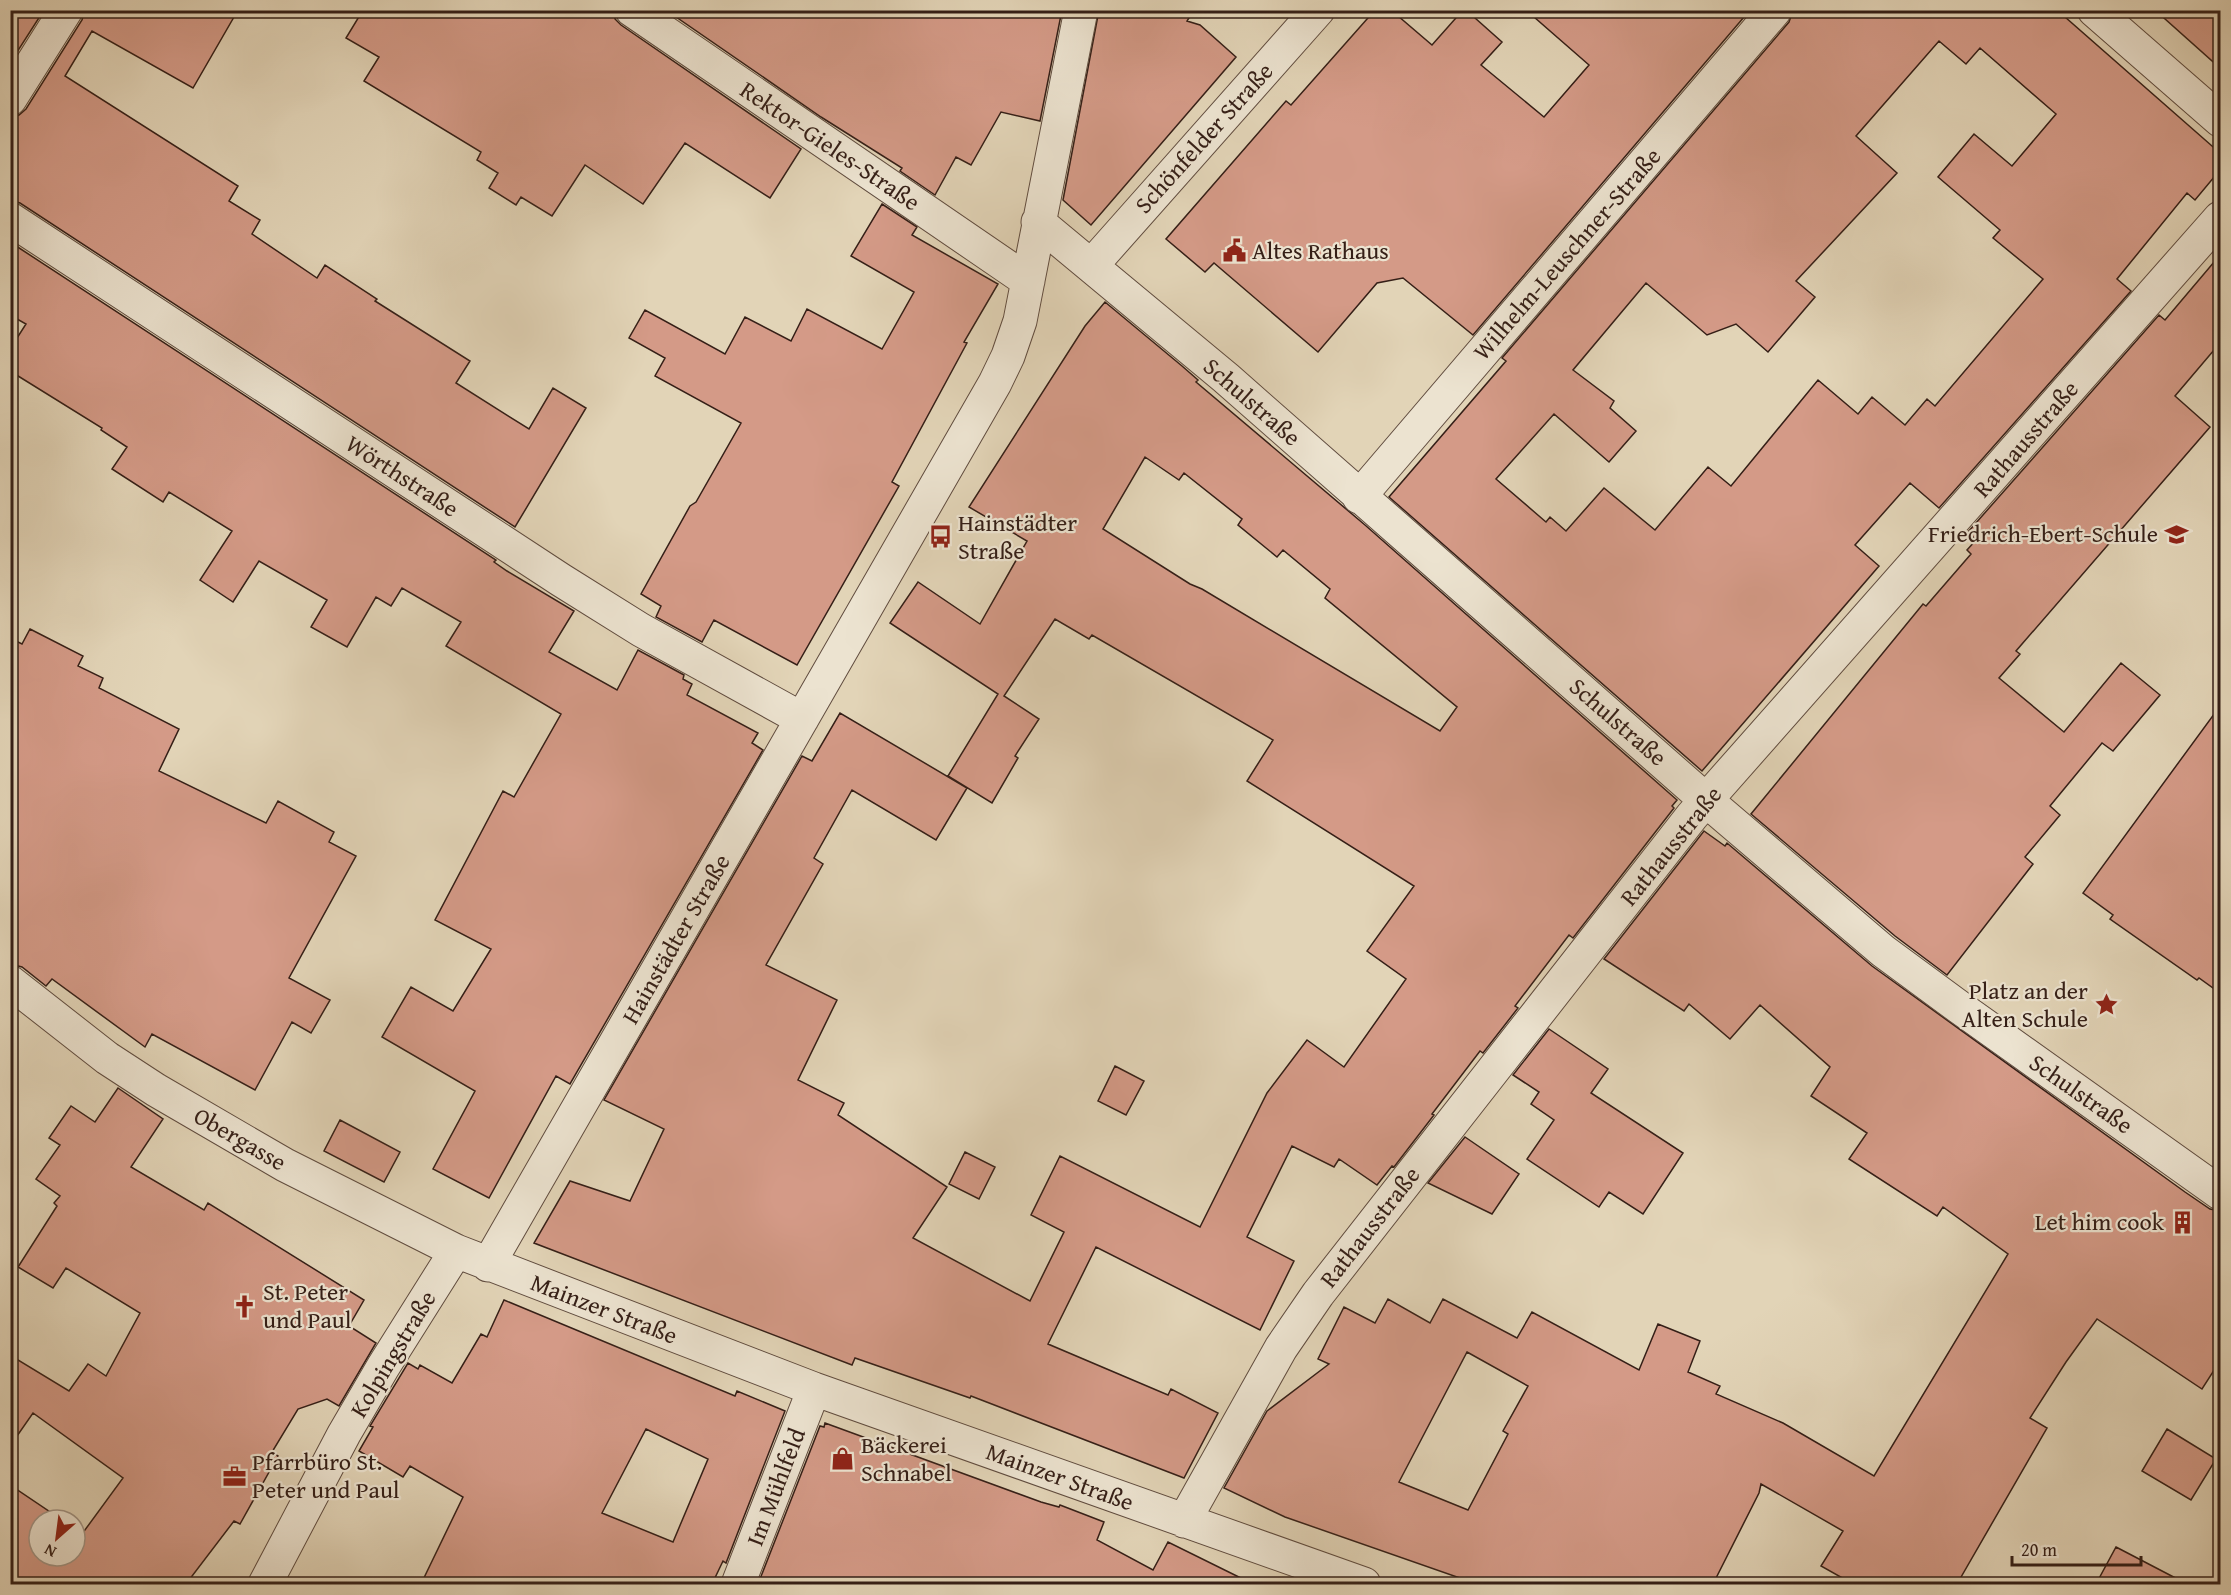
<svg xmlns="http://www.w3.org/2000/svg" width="2231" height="1595" font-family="'Gentium Book Plus',serif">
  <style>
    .building { fill: #d49a87; stroke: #351f17; stroke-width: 1.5; fill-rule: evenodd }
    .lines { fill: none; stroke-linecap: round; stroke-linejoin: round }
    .street-casing { stroke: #604c3f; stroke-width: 35 }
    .street { stroke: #ece3d0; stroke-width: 33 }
    .labels { text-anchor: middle; stroke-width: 4.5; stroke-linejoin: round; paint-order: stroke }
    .street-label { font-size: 24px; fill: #351f17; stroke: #ece3d0 }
    .poi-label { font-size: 24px; fill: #351f17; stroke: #ece3d0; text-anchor: start }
  </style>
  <rect width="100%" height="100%" fill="#e2d4b7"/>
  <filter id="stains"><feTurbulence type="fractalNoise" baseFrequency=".00333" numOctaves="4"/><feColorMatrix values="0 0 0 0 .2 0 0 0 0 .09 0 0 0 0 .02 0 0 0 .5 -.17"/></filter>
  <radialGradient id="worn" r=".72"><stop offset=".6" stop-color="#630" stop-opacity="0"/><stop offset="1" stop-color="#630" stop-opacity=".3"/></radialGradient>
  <path class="building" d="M10 10H44L10 63Z
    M85 10H238L193 88 92 31 65 76 238 186 229 201 260 220 252 234 317 278 325 265 377 299 375 301 470 361 456 383 529 429 553 388 586 408 515 527 20 203 10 200V118L19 115 26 109 82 20Z
    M363 10H614L615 19 621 25 801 149 770 198 685 143 643 204 585 165 552 216 521 197 516 205 489 188 498 173 477 160 481 152 364 81 379 57 346 38Z
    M666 10H1062L1040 121 1001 112 971 165 956 157 935 195 900 171 902 168 821 117Z
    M1099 10H1194L1187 21 1200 25 1236 57 1091 225 1063 200Z
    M1375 10H1391L1432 45 1463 10H1466L1502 42 1481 65 1544 117 1589 65 1526 10H1750L1473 335 1403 278 1377 283 1318 352 1214 263 1205 272 1166 239 1286 101 1291 105Z
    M1793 10H2057L2220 153V170L2195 200 2187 193 2117 279 2131 291 1939 508 1910 483 1855 545 1879 566 1702 771 1389 497 1506 361 1502 358 1789 22ZM1939 41 1966 64 1980 48 2056 114 2012 166 1974 134 1938 177 2000 230 1993 238 2043 279 1935 406 1927 399 1905 425 1872 397 1858 414 1818 380 1731 486 1708 467 1655 530 1604 488 1566 531 1550 517 1546 522 1496 479 1554 414 1609 462 1636 431 1610 408 1614 401 1573 370 1646 283 1707 335 1736 324 1768 352 1815 297 1796 281 1897 173 1856 136Z
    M2155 10H2220V68Z
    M882 204 917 227 912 235 998 284 964 342 967 343 892 482 899 486 797 665 714 620 702 642 656 617 661 606 641 594 690 506 696 502 741 423 655 376 665 358 629 338 645 310 725 354 745 317 791 341 807 309 882 349 914 292 851 256Z
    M10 242 496 560 494 562 507 571 574 611 549 652 617 690 638 650 684 675 683 679 692 684 687 695 758 733 752 743 763 750 570 1084 556 1076 489 1198 433 1169 475 1091 382 1037 411 987 453 1011 491 949 435 920 503 791 514 797 561 714 446 646 461 622 402 588 391 606 376 597 347 647 311 627 327 600 259 561 233 602 200 580 232 531 169 492 163 502 112 469 127 447 101 430 102 428 10 371V349L26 324 10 315Z
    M2220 255V343L2175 396 2210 427 2016 651 2020 654 1999 678 2064 732 2121 663 2160 695 2113 751 2102 743 2050 806 2060 815 2025 857 2033 864 1947 975 1895 936 1751 814 1923 604 1926 606 1971 554 1967 550 1976 540 1968 532 2159 315 2165 320Z
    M1105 302 1182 366 1198 380 1196 382 1365 525 1677 800 1672 806 1674 808 1573 938 1569 935 1515 1006 1518 1008 1483 1053 1480 1051 1432 1114 1434 1115 1394 1167 1392 1166 1377 1185 1339 1159 1334 1167 1292 1146 1247 1237 1294 1261 1260 1330 1096 1247 1048 1344 1168 1395 1171 1389 1218 1413 1184 1478 971 1396 970 1398 855 1358 852 1365 534 1243 570 1181 630 1201 664 1129 604 1100 802 756 812 761 840 713 967 788 936 840 852 790 814 858 823 864 766 965 837 1000 798 1080 844 1103 838 1115 947 1187 913 1238 1030 1301 1064 1232 1031 1215 1060 1156 1200 1227 1267 1093 1307 1040 1344 1067 1406 979 1367 951 1414 886 1247 781 1273 740 1092 635 1089 639 1055 619 1004 696 1039 719 1015 756 1018 758 992 803 948 776 998 694 890 623 918 582 980 624 1027 541 969 507 1085 326ZM1145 457 1179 480 1184 473 1242 519 1238 525 1277 557 1283 550 1330 589 1325 598 1457 707 1440 731 1202 589 1190 584 1103 529Z
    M30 629 83 656 78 666 103 678 99 688 179 729 159 771 266 823 278 801 334 832 329 842 356 856 289 978 330 1000 311 1033 292 1022 255 1090 152 1034 145 1047 52 979 46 986 22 967 10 964V638L22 644Z
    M2220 706V993L2199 978 2197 980 2110 919 2113 915 2083 893Z
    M1704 831 1725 846 1727 843 1872 966 2185 1192 2210 1209 2220 1211V1361L2202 1389 2097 1319 2066 1362 2030 1418 2047 1428 1957 1584H1853L1821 1566 1843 1531 1761 1484 1759 1493 1713 1584H1477L1285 1517 1224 1488 1267 1411 1329 1364 1318 1359 1344 1307 1375 1323 1388 1299 1430 1323 1443 1299 1517 1338 1532 1312 1639 1370 1658 1324 1700 1341 1688 1372 1720 1386 1716 1394 1783 1423 1874 1476 2008 1254 1943 1207 1937 1216 1849 1159 1867 1133 1811 1096 1830 1067 1760 1005 1730 1039 1689 1004 1684 1011 1604 959ZM1467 1352 1528 1386 1503 1431 1508 1434 1468 1510 1399 1482Z
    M1549 1029 1608 1069 1591 1093 1683 1153 1643 1214 1609 1192 1599 1207 1527 1159 1554 1120 1531 1104 1539 1092 1513 1075Z
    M1115 1066 1144 1081 1126 1115 1098 1101Z
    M118 1088 163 1119 131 1167 204 1210 208 1203 364 1300 349 1326 376 1343 339 1406 327 1399 298 1409 272 1452 278 1456 240 1524 234 1521 186 1584H10V1485L62 1520H39V1556H75V1529L82 1534 123 1478 33 1413 10 1446V1355L69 1391 88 1364 106 1376 140 1313 66 1268 53 1288 18 1267 57 1206 54 1203 60 1196 36 1179 60 1145 49 1138 71 1106 95 1122Z
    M340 1120 400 1152 384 1182 324 1151Z
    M1465 1137 1519 1174 1492 1214 1428 1183Z
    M965 1152 995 1167 979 1199 949 1184Z
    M504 1300 735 1396 737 1391 785 1411 726 1563 723 1561 712 1584H421L463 1497 410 1466 403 1477 359 1451 373 1427 370 1426 408 1363 418 1369 420 1365 452 1383 481 1334 487 1337ZM646 1429 708 1459 673 1542 602 1513Z
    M825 1423 1041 1502 1059 1507 1060 1505 1104 1522 1097 1540 1153 1570 1168 1542 1253 1584H771L760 1579 820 1426 824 1427Z
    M2167 1429 2216 1459 2191 1500 2142 1471Z
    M2116 1547 2187 1584H2096Z"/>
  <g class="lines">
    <defs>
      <path id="street" d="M632 10 1028 281
        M2094 10 2220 120
        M10 99 66 10
        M10 219 561 580 641 630 802 719
        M1038 222 1226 378 1707 801 1883 951 1959 1007 2220 1193
        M1091 266 1318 10
        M1359 497 1775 10
        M10 982 107 1058 156 1090 285 1165 456 1251 814 1389 1364 1584
        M488 1265 995 383 1008 356 1020 321 1081 10
        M1184 1521 1281 1348 1318 1294 1692 816 2220 218
        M265 1584 344 1434 383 1367 456 1251
        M738 1584 814 1389"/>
    </defs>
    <use href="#street" class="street-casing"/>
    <use href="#street" class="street"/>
  </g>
  <defs>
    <symbol id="civic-bare" viewBox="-9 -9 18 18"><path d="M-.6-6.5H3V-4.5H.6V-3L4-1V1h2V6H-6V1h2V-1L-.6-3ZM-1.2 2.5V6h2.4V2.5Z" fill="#8f2418" stroke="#ece3d0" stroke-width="2.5" paint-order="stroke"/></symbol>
    <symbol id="school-bare" viewBox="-9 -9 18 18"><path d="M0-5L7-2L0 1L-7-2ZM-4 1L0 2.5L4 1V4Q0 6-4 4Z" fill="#8f2418" stroke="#ece3d0" stroke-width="2.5" paint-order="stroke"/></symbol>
    <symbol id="bus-bare" viewBox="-9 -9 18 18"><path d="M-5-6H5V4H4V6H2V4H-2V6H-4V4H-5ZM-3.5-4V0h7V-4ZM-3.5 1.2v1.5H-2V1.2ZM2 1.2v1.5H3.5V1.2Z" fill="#8f2418" stroke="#ece3d0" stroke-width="2.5" paint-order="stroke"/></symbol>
    <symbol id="sight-bare" viewBox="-9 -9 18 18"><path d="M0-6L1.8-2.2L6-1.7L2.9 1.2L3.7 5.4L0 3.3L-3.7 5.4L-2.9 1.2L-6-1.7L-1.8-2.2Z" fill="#8f2418" stroke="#ece3d0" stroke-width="2.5" paint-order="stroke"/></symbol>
    <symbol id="building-bare" viewBox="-9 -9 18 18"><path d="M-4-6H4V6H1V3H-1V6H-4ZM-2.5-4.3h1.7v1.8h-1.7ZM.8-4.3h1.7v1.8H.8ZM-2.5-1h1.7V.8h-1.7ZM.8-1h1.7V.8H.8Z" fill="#8f2418" stroke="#ece3d0" stroke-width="2.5" paint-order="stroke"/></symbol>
    <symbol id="church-bare" viewBox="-9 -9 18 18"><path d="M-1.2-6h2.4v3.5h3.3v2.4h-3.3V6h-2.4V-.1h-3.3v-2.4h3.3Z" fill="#8f2418" stroke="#ece3d0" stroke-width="2.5" paint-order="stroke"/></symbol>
    <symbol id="shop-bare" viewBox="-9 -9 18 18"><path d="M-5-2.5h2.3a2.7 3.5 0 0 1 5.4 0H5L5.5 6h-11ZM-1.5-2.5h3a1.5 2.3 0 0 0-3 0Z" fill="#8f2418" stroke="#ece3d0" stroke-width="2.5" paint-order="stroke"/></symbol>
    <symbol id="office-bare" viewBox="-9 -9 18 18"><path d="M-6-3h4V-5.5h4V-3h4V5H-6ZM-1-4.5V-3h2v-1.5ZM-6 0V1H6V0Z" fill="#8f2418" stroke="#ece3d0" stroke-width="2.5" paint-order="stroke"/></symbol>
  </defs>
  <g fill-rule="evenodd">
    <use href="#civic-bare" x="1218" y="234" width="33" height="33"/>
    <use href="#school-bare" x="2160" y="518" width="33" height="33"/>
    <use href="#bus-bare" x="924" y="520" width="33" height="33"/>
    <use href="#sight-bare" x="2090" y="988" width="33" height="33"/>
    <use href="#building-bare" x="2166" y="1206" width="33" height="33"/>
    <use href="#church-bare" x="228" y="1290" width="33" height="33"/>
    <use href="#shop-bare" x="826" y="1442" width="33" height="33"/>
    <use href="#office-bare" x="218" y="1460" width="33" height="33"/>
  </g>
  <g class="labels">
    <g class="street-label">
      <text transform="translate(1204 138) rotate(-48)" y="8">Schönfelder Straße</text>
      <text transform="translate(830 146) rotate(34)" y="8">Rektor-Gieles-Straße</text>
      <text transform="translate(1567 254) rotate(-49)" y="8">Wilhelm-Leuschner-Straße</text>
      <text transform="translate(1252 402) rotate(41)" y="8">Schulstraße</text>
      <text transform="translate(2026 439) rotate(-49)" y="8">Rathausstraße</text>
      <text transform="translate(402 476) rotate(33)" y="8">Wörthstraße</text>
      <text transform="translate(1618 722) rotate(41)" y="8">Schulstraße</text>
      <text transform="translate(1671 846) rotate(-51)" y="8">Rathausstraße</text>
      <text transform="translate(676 939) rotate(-60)" y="8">Hainstädter Straße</text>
      <text transform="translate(2081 1094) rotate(35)" y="8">Schulstraße</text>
      <text transform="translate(240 1139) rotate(30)" y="8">Obergasse</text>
      <text transform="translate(1370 1227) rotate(-52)" y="8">Rathausstraße</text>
      <text transform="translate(604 1309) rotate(21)" y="8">Mainzer Straße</text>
      <text transform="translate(393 1354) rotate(-59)" y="8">Kolpingstraße</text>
      <text transform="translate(1060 1477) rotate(20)" y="8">Mainzer Straße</text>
      <text transform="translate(776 1487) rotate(-69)" y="8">Im Mühlfeld</text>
    </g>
    <g class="poi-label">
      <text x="1252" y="259">Altes Rathaus</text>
      <text x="958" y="531">Hainstädter<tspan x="958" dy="28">Straße</tspan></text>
      <text x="2158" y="542" text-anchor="end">Friedrich-Ebert-Schule</text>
      <text x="2088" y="999" text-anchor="end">Platz an der<tspan x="2088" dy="28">Alten Schule</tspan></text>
      <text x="2164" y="1230" text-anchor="end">Let him cook</text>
      <text x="263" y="1300">St. Peter<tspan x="263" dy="28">und Paul</tspan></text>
      <text x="861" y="1453">Bäckerei<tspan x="861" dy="28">Schnabel</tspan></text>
      <text x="252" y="1470">Pfarrbüro St.<tspan x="252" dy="28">Peter und Paul</tspan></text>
    </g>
  </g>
  <rect width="2231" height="1595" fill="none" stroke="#e2d4b7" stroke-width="36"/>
  <rect x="12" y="12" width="2207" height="1571" fill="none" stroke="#351f17" stroke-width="3"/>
  <rect x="18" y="18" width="2195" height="1559" fill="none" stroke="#351f17" stroke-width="1.5"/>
  <g transform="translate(57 1538) rotate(208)"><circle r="28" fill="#ece3d0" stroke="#a39586" stroke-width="1.5"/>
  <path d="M0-4.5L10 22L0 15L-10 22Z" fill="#8f2418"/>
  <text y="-9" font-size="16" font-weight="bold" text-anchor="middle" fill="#351f17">N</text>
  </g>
  <path d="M2012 1556v9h129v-9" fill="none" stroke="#351f17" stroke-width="3"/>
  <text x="2021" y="1556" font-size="18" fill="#351f17" stroke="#ece3d0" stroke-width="4.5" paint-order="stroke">20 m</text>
  <rect width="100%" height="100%" filter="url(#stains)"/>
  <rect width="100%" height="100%" fill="url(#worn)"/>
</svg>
